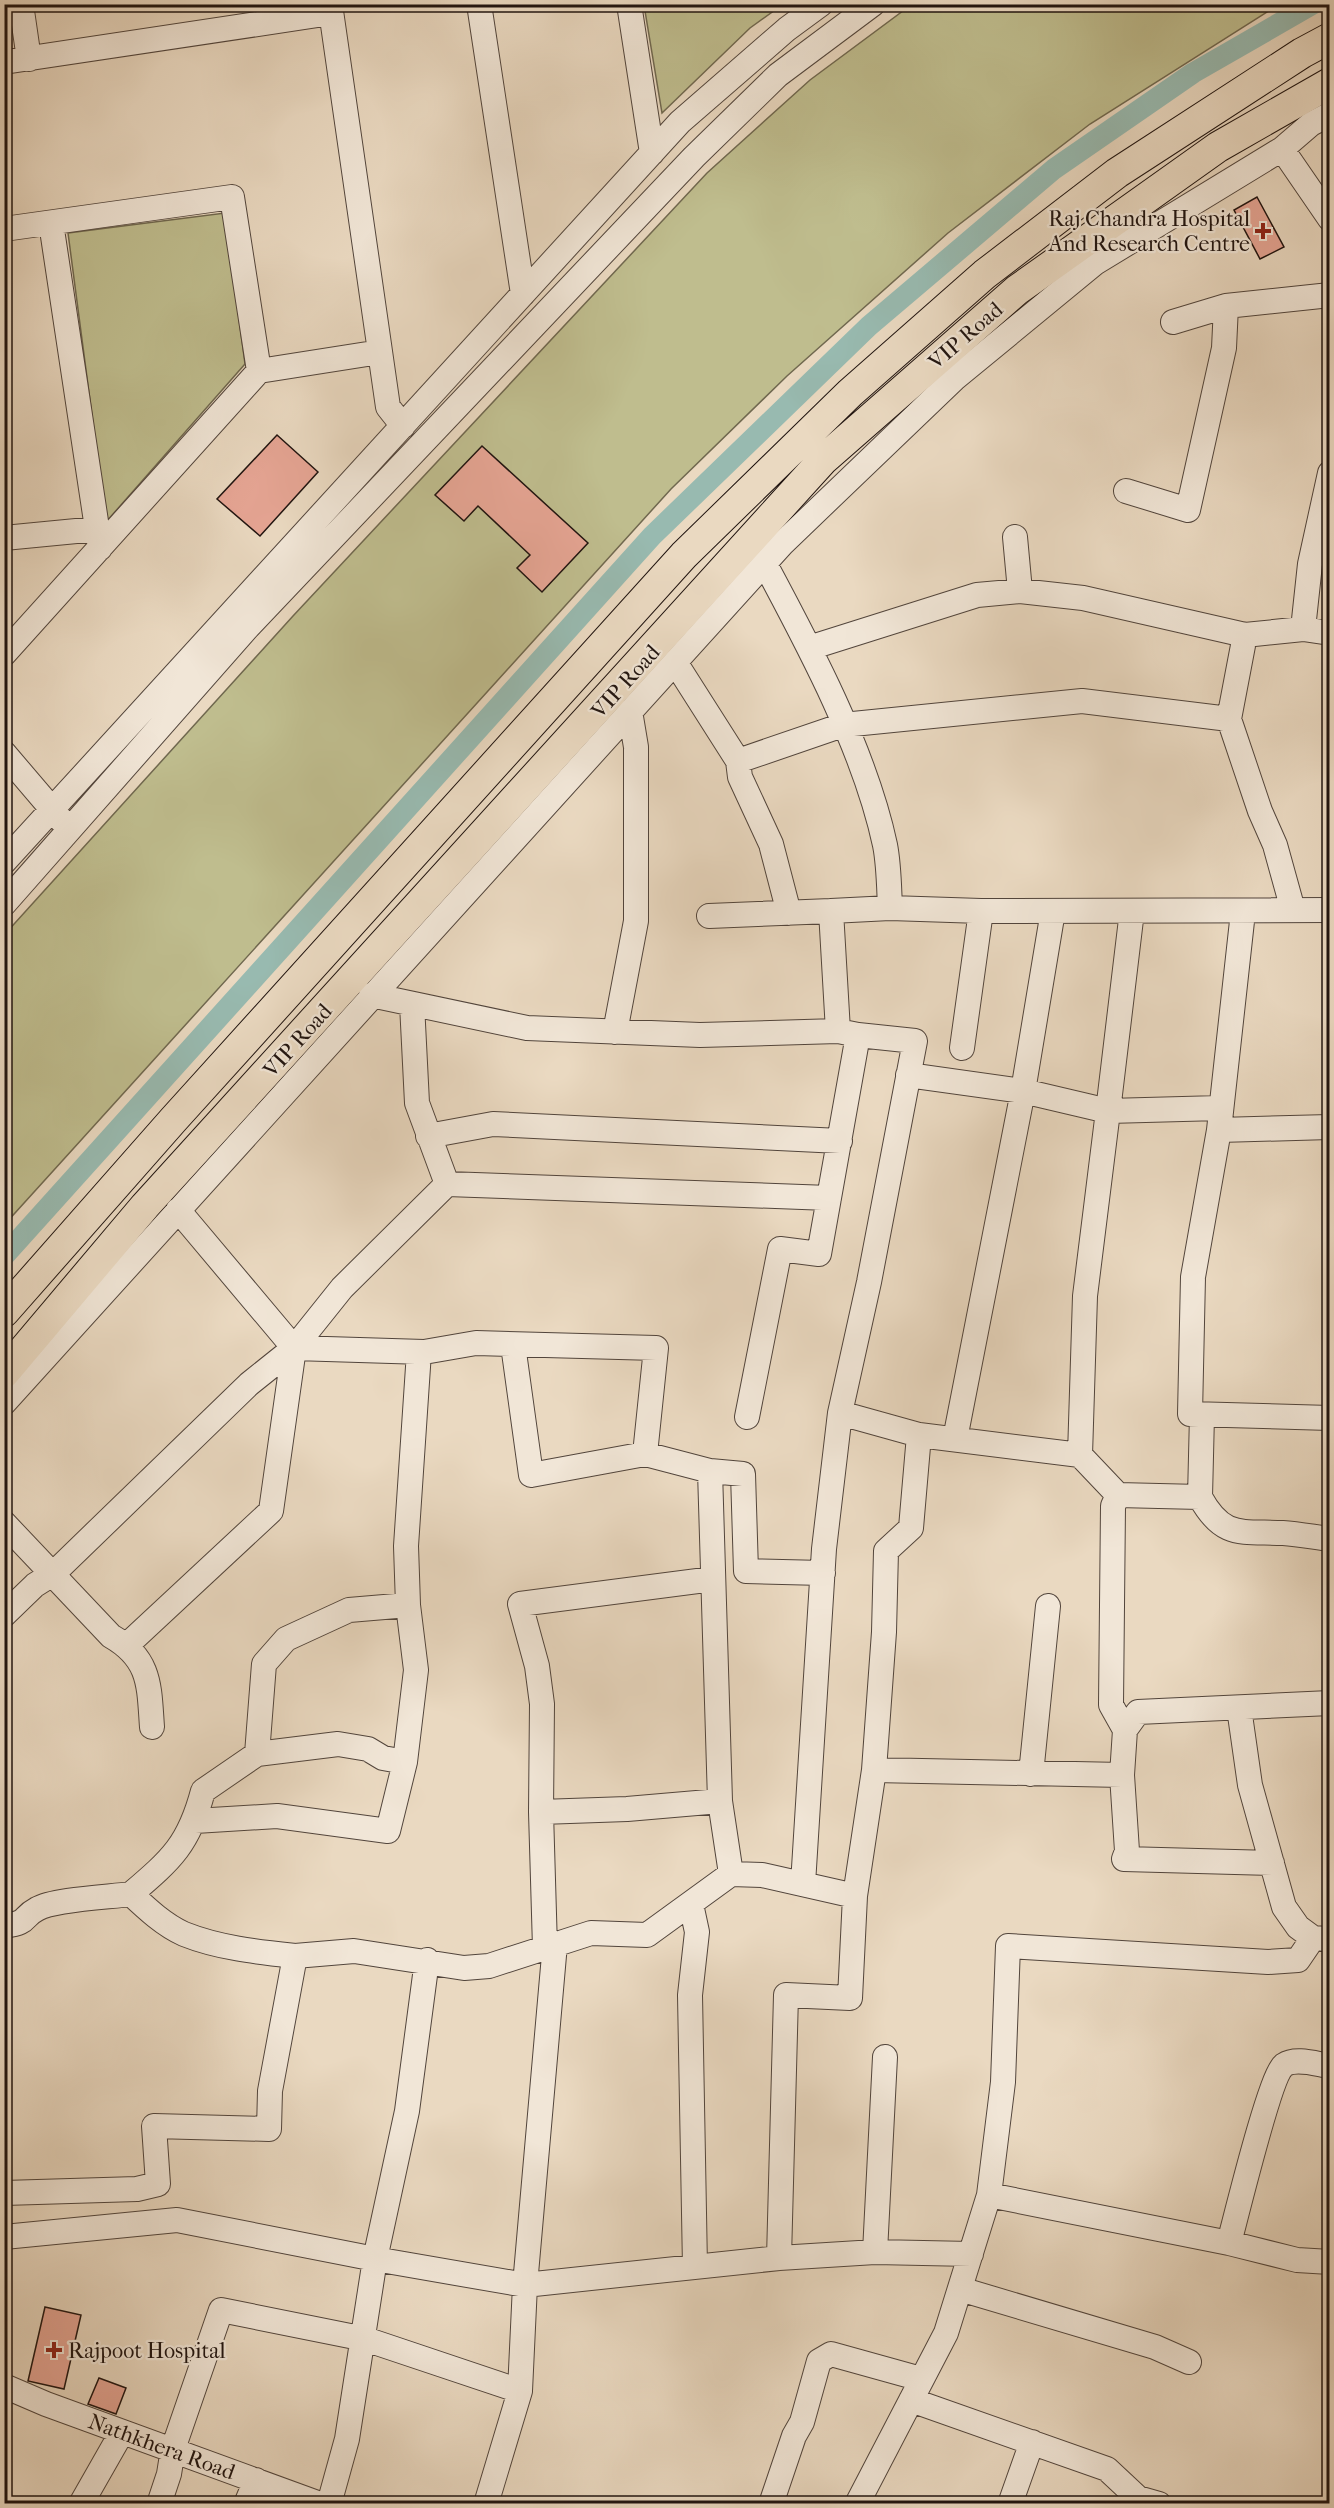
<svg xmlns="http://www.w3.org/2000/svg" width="1334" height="2508" font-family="'IM FELL French Canon',serif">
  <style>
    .green { fill: #bfbd8e; stroke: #70684f; stroke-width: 1.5 }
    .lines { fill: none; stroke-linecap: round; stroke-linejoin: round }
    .canal { stroke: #98bab0; stroke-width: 21 }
    .building { fill: #e6a594; stroke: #201410; stroke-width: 1.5 }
    .minor-casing { stroke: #52453c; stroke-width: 26 }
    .major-casing { stroke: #201410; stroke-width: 32 }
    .minor { stroke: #f1e6d7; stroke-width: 24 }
    .major { stroke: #ead9c1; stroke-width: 30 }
    .poi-dot { fill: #8f2418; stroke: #f1e6d7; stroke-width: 2 }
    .labels { text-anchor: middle; stroke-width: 4.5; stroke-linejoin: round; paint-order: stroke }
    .poi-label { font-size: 22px; fill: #201410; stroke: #f1e6d7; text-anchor: end }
    .street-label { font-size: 22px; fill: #201410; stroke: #f1e6d7 }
  </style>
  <rect width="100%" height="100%" fill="#ead9c1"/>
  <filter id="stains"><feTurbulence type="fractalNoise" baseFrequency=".00333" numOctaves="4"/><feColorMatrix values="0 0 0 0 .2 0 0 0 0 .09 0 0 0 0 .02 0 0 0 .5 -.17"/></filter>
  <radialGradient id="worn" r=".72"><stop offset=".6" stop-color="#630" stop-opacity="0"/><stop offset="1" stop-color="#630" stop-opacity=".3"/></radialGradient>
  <path class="green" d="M644 5V4L782 5 750 28 662 113Z
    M911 5H1278L1090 124 948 233 787 376 671 489 5 1224V934L293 616 707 173 810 80Z
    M225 213 245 364 106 522 68 233Z"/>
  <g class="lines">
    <path class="canal" d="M4 1256 652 536 869 326 1054 169 1193 73 1313 4"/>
  </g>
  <path class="building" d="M1257 197 1284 247 1260 259 1234 210Z
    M277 435 318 472 260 536 217 499Z
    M482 446 588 543 542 592 517 568 530 555 478 506 464 521 435 495Z
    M45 2307 81 2315 64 2389 28 2381Z
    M99 2378 126 2388 116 2414 88 2404Z"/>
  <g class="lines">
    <defs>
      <path id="minor" d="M21 4 29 59
        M330 4 388 407 403 426
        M479 4 523 294
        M629 4 652 153
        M4 62 331 13
        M1282 149 1330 219
        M51 223 100 548
        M4 229 232 197 259 371
        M1173 322 1226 306 1330 295
        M1330 473 1310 564 1303 629 1330 633
        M1126 491 1188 510 1224 348 1226 306
        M1015 537 1020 591
        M4 538 97 529
        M765 564C810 648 865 751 885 845 889 865 889 887 890 908
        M809 648 977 595 1020 591 1083 598 1245 635 1303 629
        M4 654 259 371 380 352
        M675 662 738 761 740 777 771 844 789 913
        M1229 719 1260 811 1275 845 1293 910
        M4 753 62 821
        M738 761 843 725 1082 701 1229 719 1245 635
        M4 862 680 122 787 29 821 4
        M4 904 248 627 694 157 778 75 873 4
        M1243 912 1219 1130 1193 1277 1190 1414 1330 1418
        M709 916 831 911
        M371 995 527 1028 700 1035 838 1031 831 911 890 908 981 911 1330 910
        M412 1004 417 1103 447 1184
        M615 1032 636 921V747L630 711
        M962 1048 981 911
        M908 1075 1023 1091 1108 1111 1132 911
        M1219 1130 1330 1127
        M428 1136 493 1124 840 1141
        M178 1210 294 1348 424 1352 476 1343 656 1348 645 1454
        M513 1345 531 1475 645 1454 710 1471 720 1801
        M4 1403 783 543 954 379 1095 263 1282 149 1311 124 1330 114
        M840 1413 869 1282 915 1041 858 1035
        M747 1417 780 1249 819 1254 858 1035 838 1031
        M955 1439 1023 1091 1053 911
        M1080 1455 1118 1495
        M710 1471 743 1474 746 1571 823 1573
        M1200 1497C1223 1539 1241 1531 1283 1533 1298 1534 1314 1537 1330 1539
        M4 1523 111 1636C151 1659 149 1686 152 1727
        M4 1615 35 1585 54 1573 249 1384 294 1348 342 1288 447 1184 829 1198
        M127 1645 271 1511 294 1348
        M1239 1708 1250 1785 1284 1907 1298 1927 1313 1938 1327 1939
        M1125 1730 1111 1705 1113 1506 1118 1495 1200 1497 1202 1415
        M257 1754 264 1664 286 1639 349 1610 408 1605
        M874 1770 884 1632 886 1551 911 1528 919 1435 1080 1455 1085 1296 1108 1111 1220 1108
        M1031 1774 1048 1606
        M1122 1775 1127 1851 1124 1859 1272 1863
        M541 1812 542 1704 537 1666 520 1604 713 1579
        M195 1821 277 1816 388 1831 405 1762 416 1670 408 1605 406 1546 419 1352
        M803 1884 824 1549 840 1413 919 1435
        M131 1894C172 1859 189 1844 203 1791L257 1754 338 1744 368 1749 383 1758 405 1762
        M691 1904 697 1932 690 1995 695 2267
        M4 1926C31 1922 20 1918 37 1909 54 1899 110 1897 131 1894 147 1909 164 1925 184 1934 219 1948 258 1952 295 1956
        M545 1948 541 1812 627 1809 720 1801 731 1874
        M4 2193 137 2189 158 2184 154 2126 269 2129 270 2091 295 1956 354 1951 464 1968 489 1966 591 1933 647 1935 731 1874 762 1875 855 1896 874 1770 1122 1775 1125 1730 1138 1712 1330 1703
        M989 2195 1229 2243 1297 2260 1330 2262
        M4 2237 177 2220 375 2259 407 2111 427 1960
        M1229 2243C1236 2217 1270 2076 1284 2065 1296 2057 1316 2064 1330 2066
        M875 2252 885 2057
        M779 2258 875 2252 971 2254
        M960 2289 1155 2347 1189 2362
        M4 2386 46 2404 320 2504
        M911 2400 1107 2469 1138 2498 1159 2504
        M81 2504 122 2432
        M159 2504 169 2474 173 2449 221 2310 365 2339 520 2391
        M246 2504 256 2480
        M329 2504 347 2439 375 2259 525 2285 779 2258 786 1995 850 1998 855 1896
        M486 2504 520 2391 525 2285 555 1944
        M771 2504 794 2436 802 2422 819 2361 831 2354 921 2379
        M857 2504 946 2333 989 2195 1003 2082 1008 1946 1268 1962 1298 1960 1313 1938
        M1010 2504 1032 2442"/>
      <path id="major" d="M4 1312 174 1119 684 555 850 393 985 274 1117 173 1302 53 1330 38
        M4 1373 145 1206 823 460 1017 290 1218 147 1330 83"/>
    </defs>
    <use href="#minor" class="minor-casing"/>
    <use href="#major" class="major-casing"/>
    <use href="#minor" class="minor"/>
    <use href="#major" class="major"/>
  </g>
  <g class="poi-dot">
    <path d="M1260 222h6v6h6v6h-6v6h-6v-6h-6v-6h6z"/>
    <path d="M51 2341h6v6h6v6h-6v6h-6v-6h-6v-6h6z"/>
  </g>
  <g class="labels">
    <g class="poi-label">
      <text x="1250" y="226">Raj Chandra Hospital<tspan x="1250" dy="25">And Research Centre</tspan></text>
      <text x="68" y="2358" text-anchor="start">Rajpoot Hospital</text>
    </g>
    <g class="street-label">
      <text transform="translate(965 335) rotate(-41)" y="8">VIP Road</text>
      <text transform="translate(625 681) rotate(-48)" y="8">VIP Road</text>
      <text transform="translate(297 1040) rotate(-48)" y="8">VIP Road</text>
      <text transform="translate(162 2446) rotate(20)" y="8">Nathkhera Road</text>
    </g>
  </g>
  <rect width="1334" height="2508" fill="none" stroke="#ead9c1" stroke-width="24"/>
  <rect x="6" y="6" width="1322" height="2496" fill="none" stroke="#201410" stroke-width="3"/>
  <rect x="12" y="12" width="1310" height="2484" fill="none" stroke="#201410" stroke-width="1.5"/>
  <rect width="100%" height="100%" filter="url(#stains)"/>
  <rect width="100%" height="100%" fill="url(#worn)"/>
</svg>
